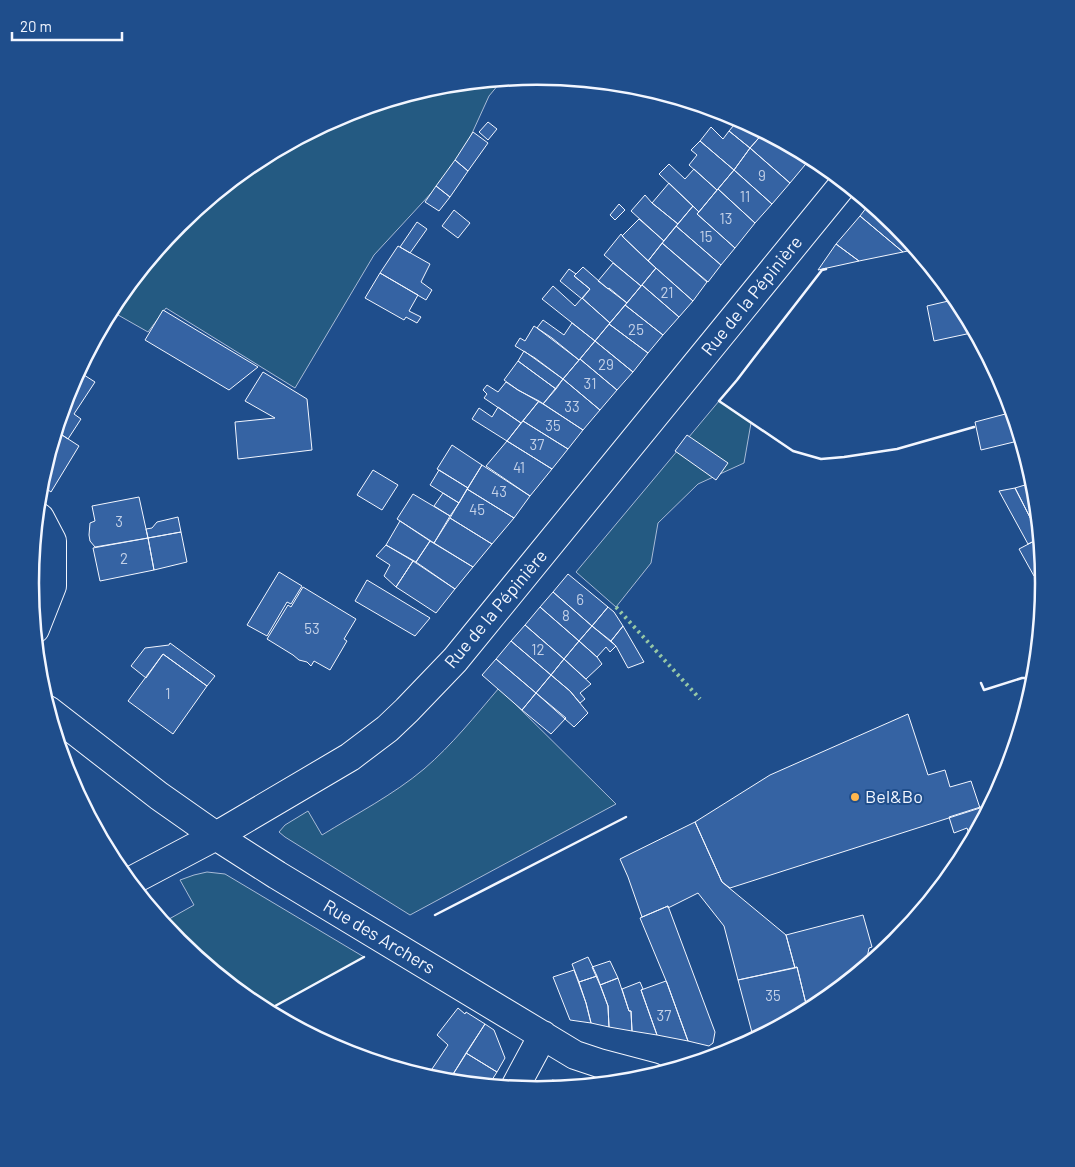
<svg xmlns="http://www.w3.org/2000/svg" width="1075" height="1167" font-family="Barlow,sans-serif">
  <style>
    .green { fill: #245a82; stroke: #a8bbd7 }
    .building { fill: #3563a3; stroke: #f2f6ff }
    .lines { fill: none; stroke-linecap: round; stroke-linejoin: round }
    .minor-casing { stroke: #f2f6ff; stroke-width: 30 }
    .minor { stroke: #1f4e8c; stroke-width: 28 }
    .hedge { stroke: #97c8a6; stroke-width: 4; stroke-dasharray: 2.5 4; stroke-linecap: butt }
    .fence { stroke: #f2f6ff; stroke-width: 1; stroke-dasharray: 6 2.5; stroke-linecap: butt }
    .wall { stroke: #f2f6ff; stroke-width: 2.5 }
    .poi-dot { fill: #ffb74d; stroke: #1f4e8c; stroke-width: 2 }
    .labels { text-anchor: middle; stroke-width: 4; stroke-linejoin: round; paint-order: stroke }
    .number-label { font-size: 15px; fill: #c3d1e8 }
    .street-label { font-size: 18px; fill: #f2f6ff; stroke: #1f4e8c }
    .poi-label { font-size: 18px; fill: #f2f6ff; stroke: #1f4e8c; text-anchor: start }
    .rim { fill: none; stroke: #f2f6ff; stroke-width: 2.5 }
  </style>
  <rect width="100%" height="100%" fill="#1f4e8c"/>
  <path class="green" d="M503 79 489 96 458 164 374 255 295 388 166 308 148 332 111 311 116 301 179 224 256 161 344 115 439 86Z
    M719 401 751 423 744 463 698 484 658 523 651 563 616 607 576 572Z
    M499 688 616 804 410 915 285 837 279 832 285 825 308 811 322 835C356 814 393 795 424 769 452 745 475 716 499 688Z
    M207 872 225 874 364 957 266 1011 255 1005 178 942 162 923 194 905 180 880 194 875Z"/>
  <path class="building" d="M739 119 764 132 750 148 729 131Z
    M488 122 497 129 488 140 479 132Z
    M711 127 723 139 729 131 750 148 734 170 700 141Z
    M473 132 488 143 468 171 455 160Z
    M764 132 801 152 810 159 790 183 750 148Z
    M700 141 734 170 717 190 689 165 697 155 691 150Z
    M750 148 790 183 772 204 734 170Z
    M455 160 468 171 450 197 436 186Z
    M669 164 685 179 694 169 717 190 699 212 659 174Z
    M734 170 772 204 755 223 718 189Z
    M669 183 693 206 678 224 652 203Z
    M436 186 450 197 439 211 425 202Z
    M718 189 755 223 735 248 697 214Z
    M645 195 652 203 678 224 664 241 631 211Z
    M870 203 897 225 916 249 903 252 860 216Z
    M619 204 625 210 615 220 610 215Z
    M693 206 699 212 697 214 735 248 721 265 676 226Z
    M454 210 470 223 458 238 442 226Z
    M860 216 903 252 859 261 836 244Z
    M639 219 664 241 648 261 622 236Z
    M417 222 427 229 410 253 400 247Z
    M676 226 721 265 708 282 662 243Z
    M621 234 624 238 656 268 641 286 604 255Z
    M662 243 707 282 693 301 648 261Z
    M836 244 859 261 818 270Z
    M398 246 430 264 421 282 432 290 426 300 380 273Z
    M613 263 641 286 627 303 598 281Z
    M583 267 608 289 609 288 627 303 610 323 582 298 590 289 574 276Z
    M656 268 693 301 679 317 642 285Z
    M569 269 576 274 574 276 590 289 582 299 560 281Z
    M380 273 418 295 409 311 421 317 417 323 406 317 404 320 365 298Z
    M642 285 679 317 663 335 625 305Z
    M553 286 575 306 582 298 610 323 595 341 542 299Z
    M957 299 976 332 934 341 927 306Z
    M625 305 663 335 648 353 609 324Z
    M163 310 258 367 229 390 145 340Z
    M543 320 564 335 572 323 595 341 579 360 537 328Z
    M609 324 648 353 633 372 595 341Z
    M534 326 552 338 579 360 563 379 535 358 515 346 520 338 525 341Z
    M595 341 633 372 617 390 580 359Z
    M524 351 563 379 556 389 518 361Z
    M580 359 617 390 600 410 563 379Z
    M518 361 556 389 543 404 518 390 504 380Z
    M263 372 307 399 312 450 238 459 235 422 275 418 245 401Z
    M84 375 95 382 74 414 81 419 68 439 56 431 62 412Z
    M563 379 600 410 583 430 543 404Z
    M506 382 518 390 539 401 521 423 484 398 487 394 483 390 487 385 498 392Z
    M539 401 583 430 568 449 523 421Z
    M498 407 521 423 507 441 472 419 479 408 492 417Z
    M1013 412 1022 440 981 450 975 422Z
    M523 421 568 449 552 469 507 441Z
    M56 431 79 446 51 492 40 484Z
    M687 435 728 463 716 480 675 451Z
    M507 441 552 469 530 496 486 466Z
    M452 445 482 465 468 488 437 469Z
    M482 465 530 496 514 518 467 489Z
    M373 470 398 485 382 510 357 495Z
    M439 470 468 488 459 503 430 485Z
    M1035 482V485L1040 537 1015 488Z
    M1015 488 1040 537V538L1028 544 999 491Z
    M467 489 514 518 492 544 450 518Z
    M443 493 459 503 450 516 434 506Z
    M413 494 450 516 434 543 397 519Z
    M139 497 148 538 95 547 90 541 89 535 90 523 95 521 92 506Z
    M178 517 181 532 148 538 146 529 152 528 157 522Z
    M450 518 492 544 473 567 434 543Z
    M400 521 430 541 416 562 386 545Z
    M181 532 187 562 154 570 148 538Z
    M148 538 154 570 100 581 93 548Z
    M1040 538 1044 571 1034 576 1019 549Z
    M430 541 473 567 455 589 416 562Z
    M386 545 413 561 396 587 384 576 390 565 376 556Z
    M413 561 455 589 436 613 396 587Z
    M279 572 302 586 291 604 287 602 267 636 247 625Z
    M568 574 608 607 592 626 553 592Z
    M367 580 430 618 415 636 355 601Z
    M303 587 356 619 344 639 347 641 330 670 314 661 311 666 307 662 299 660 293 655 267 639 288 605 291 607Z
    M553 592 592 626 579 641 540 607Z
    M540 607 579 641 564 659 525 625Z
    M608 607 614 612 623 626 611 641 592 626Z
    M525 625 564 659 551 675 511 641Z
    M592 626 616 646 610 652 606 647 597 657 579 641Z
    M623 626 644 662 628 668 616 646 611 641Z
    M511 641 551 675 536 693 496 659Z
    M579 641 597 657 602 664 586 679 564 659Z
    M170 643 215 676 207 686 163 654 146 678 131 666 145 648 169 645Z
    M163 654 207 686 173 734 128 701Z
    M496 659 536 693 522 710 482 675Z
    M564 659 591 684 580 693 585 699 580 703 570 691 551 675Z
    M551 675 570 691 588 713 574 727 536 693Z
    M536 693 566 718 551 734 522 710Z
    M908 714 928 775 945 770 950 787 971 781 980 808 730 888 722 882 695 822 770 775Z
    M993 803 972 842 967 828 954 833 949 817Z
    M695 822 722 882 786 935 795 968 738 980 724 926 698 893 668 908V906L642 917 628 877 620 859Z
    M668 906 715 1032 713 1043 709 1046 688 1041 667 983 640 918Z
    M863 915 872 947 869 948 865 968 819 1006 808 1012 797 967 795 968 786 935Z
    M588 957 597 976 579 982 572 964Z
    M610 961 618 978 600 985 592 967Z
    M797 967 808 1012 754 1040 738 980Z
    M574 970 586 1003 591 1023 570 1020 553 977Z
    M597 976 608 1006 609 1027 591 1023 586 1003 579 982Z
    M618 978 629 1011H631L632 1031 609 1027 608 1006 600 985Z
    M666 981 667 983 688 1041 657 1035 641 990Z
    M640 982 643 989 641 990 657 1035 632 1031 631 1011H629L622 989Z
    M458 1008 465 1014 466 1012 485 1024 450 1079 432 1069 448 1045 437 1035Z
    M485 1024 494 1030 505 1058 497 1072 466 1053Z
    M466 1053 497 1072 488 1086 459 1083 450 1079Z
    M432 1069 450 1079 459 1083 438 1081 426 1078Z"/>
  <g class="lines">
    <defs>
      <path id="minor" d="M35 629 52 586V541L40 518 37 516
        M48 710 159 796 216 836 277 875 575 1055 599 1063 652 1077
        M129 882 216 836 350 757 387 729 407 710 455 660 845 182
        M514 1089 543 1035"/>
    </defs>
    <use href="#minor" class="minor-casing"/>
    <use href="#minor" class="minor"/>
    <path class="hedge" d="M616 607 700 699"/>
    <path class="fence" d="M550 1090 552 1080 589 1086"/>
    <path class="wall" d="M826 269 822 270 753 359 737 380 719 401 793 451 821 459 844 457 897 449 974 427
      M981 683 984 690 1022 678H1036
      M435 915 626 817
      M266 1011 364 957"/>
  </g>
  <circle class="poi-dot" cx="855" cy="797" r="5"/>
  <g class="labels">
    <g class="number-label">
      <text x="762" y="181">9</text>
      <text x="745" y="202">11</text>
      <text x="726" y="224">13</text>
      <text x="706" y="242">15</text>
      <text x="667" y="298">21</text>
      <text x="636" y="335">25</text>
      <text x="606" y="370">29</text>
      <text x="590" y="389">31</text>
      <text x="572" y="412">33</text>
      <text x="553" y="431">35</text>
      <text x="537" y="450">37</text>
      <text x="519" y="473">41</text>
      <text x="499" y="497">43</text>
      <text x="477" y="515">45</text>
      <text x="119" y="527">3</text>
      <text x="124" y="564">2</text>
      <text x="580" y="605">6</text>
      <text x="566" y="621">8</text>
      <text x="312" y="634">53</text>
      <text x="538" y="655">12</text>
      <text x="168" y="699">1</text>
      <text x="773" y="1001">35</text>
      <text x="664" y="1021">37</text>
    </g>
    <g class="street-label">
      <text transform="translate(752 296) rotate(-51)" y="6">Rue de la Pépinière</text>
      <text transform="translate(496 609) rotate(-50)" y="6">Rue de la Pépinière</text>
      <text transform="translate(379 937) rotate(31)" y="6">Rue des Archers</text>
    </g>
    <g class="poi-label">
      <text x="865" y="803">Bel&amp;Bo</text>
    </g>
  </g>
  <path d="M0 0H1075V1167H0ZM39 583a498 498 0 1 1 996 0a498 498 0 1 1-996 0Z" fill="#1f4e8c" fill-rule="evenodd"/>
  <path class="rim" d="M39 583a498 498 0 1 1 996 0a498 498 0 1 1-996 0Z"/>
  <path d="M12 32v8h110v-8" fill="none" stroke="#f2f6ff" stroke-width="2.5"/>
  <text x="20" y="32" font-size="15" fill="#f2f6ff" stroke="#1f4e8c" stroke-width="4" paint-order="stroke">20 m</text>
</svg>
